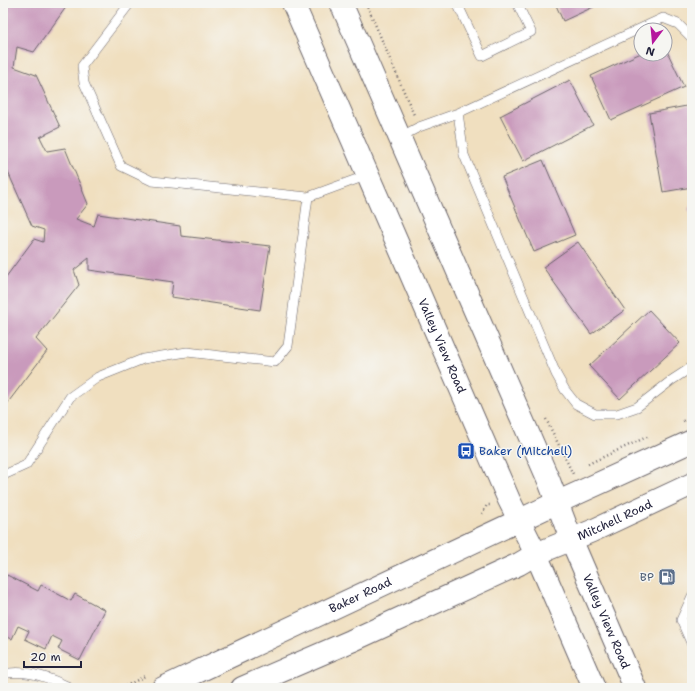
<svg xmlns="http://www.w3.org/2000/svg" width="695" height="691" font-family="'Shantell Sans',sans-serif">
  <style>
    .building { fill: #c99abc }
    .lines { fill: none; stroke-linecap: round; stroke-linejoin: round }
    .service-casing { stroke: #6a6469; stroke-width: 10 }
    .secondary-casing { stroke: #6a6469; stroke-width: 24 }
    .path { stroke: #6a6469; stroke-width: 2.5; stroke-dasharray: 1 3; stroke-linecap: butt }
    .service { stroke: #fff; stroke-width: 9 }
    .secondary { stroke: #fff; stroke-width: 22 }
    .labels { text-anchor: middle; stroke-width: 3; stroke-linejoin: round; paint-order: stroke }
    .street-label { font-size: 12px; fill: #22223b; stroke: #f6f6f2 }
    .transit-label { font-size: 12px; fill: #164399; stroke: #f6f6f2; text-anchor: start }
    .service-label { font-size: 12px; fill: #4e5e75; stroke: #f6f6f2; text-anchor: end }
  </style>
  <rect width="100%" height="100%" fill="#f6f6f2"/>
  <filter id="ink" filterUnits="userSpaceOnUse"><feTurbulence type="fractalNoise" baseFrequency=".025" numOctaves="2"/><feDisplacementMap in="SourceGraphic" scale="8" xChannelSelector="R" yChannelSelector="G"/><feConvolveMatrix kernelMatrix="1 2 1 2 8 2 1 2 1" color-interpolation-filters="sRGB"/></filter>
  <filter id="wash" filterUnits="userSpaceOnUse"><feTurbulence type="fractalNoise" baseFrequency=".012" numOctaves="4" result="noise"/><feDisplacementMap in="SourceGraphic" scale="16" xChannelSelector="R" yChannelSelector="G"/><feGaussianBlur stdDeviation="0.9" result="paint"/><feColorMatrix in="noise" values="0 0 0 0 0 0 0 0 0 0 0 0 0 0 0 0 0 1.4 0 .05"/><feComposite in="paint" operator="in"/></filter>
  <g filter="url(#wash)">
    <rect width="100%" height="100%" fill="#f0dfbf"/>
    <g id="blocks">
      <path class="building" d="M3 3H69L34 52 17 47 14 67 36 75 60 127 40 137 47 151 65 148 88 204 76 219 94 226 98 214 180 226 181 236 270 246 260 310 171 297 173 282 89 270V258L74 270 79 285 36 339 47 351 3 409V281L34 239 43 242 44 230 32 226 3 161Z
        M555 3H602L563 21Z
        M665 47 684 87 611 120 591 76 641 53V54H665Z
        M570 80 593 125 523 161 500 116Z
        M692 105V187L663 192 649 113Z
        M543 160 575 235 534 252 502 177Z
        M692 206V214L688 209Z
        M578 242 625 310 591 334 543 267Z
        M649 310 680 343 620 399 589 366Z
        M7 575 38 591 41 585 71 601 75 594 105 610 80 660 58 649 62 641 52 636 46 649 25 639 29 631 18 626 12 639 3 635V581H4Z"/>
    </g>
  </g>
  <g filter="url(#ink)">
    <use href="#blocks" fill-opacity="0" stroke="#6a6469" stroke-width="1"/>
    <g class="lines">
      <defs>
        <path id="service" d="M130 3 82 66 84 83 121 166 152 181 308 197 368 175
          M457 3 482 56 531 32 517 3
          M458 113 464 155 556 374 565 390 576 404 595 414H617L637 407 672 380 692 367
          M400 137 419 127 458 113 663 18 678 24 692 38
          M3 473 6 474 26 465 70 397 98 377 143 359 187 352 275 362 288 346 308 197
          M692 596 681 620 692 645
          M3 674C24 669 48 677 67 686"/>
        <g id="secondary">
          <path id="s1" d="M293 3 509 500 536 554 594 688"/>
          <path id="s2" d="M341 3 549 481 571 539 635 688"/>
          <path id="s3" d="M163 688 556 503 692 441"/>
          <path id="s4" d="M242 688 351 641 519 564 536 554 592 531 692 484"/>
        </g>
      </defs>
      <use href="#service" class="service-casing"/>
      <use href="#secondary" class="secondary-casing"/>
      <path class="path" d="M366 3 414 115
        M546 419 573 474
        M683 421 692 417
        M588 464 649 436
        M482 514 487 505H490
        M122 688 145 676"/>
      <use href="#service" class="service"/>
      <use href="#secondary" class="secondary"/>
    </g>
  </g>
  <defs>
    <symbol id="bus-square" viewBox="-11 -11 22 22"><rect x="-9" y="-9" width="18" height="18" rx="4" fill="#1a4fb4" stroke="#f6f6f2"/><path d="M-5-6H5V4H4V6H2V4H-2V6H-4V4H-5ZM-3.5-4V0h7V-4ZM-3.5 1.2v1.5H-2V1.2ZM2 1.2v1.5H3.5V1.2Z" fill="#fff"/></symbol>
    <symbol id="fuel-square" viewBox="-11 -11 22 22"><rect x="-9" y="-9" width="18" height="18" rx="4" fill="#5c6f8a" stroke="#f6f6f2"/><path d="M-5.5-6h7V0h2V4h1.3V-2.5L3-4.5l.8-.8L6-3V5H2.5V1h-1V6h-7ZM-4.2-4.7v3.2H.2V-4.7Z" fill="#fff"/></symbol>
  </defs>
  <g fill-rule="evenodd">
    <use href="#bus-square" x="456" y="441" width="20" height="20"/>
    <use href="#fuel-square" x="657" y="567" width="20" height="20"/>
  </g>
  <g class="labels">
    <g class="street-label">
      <text dy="4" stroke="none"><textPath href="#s1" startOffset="374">Valley View Road</textPath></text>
      <text dy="4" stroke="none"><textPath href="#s4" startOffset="409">Mitchell Road</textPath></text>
      <text dy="4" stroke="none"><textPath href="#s3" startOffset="218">Baker Road</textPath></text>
      <text dy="4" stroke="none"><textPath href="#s2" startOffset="673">Valley View Road</textPath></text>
    </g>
    <g class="transit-label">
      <text x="479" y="455">Baker (Mitchell)</text>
    </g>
    <g class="service-label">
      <text x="654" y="581">BP</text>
    </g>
  </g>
  <rect width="695" height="691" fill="none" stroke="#f6f6f2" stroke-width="16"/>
  <g transform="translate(653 42) rotate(196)"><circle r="19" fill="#f6f6f2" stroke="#a1a1a9"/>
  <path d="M0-3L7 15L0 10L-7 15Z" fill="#b5179e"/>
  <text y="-6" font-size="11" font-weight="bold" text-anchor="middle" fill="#22223b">N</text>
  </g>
  <path d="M24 661v6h57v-6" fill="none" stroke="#22223b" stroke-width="2"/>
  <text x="30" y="661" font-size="12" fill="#22223b" stroke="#f6f6f2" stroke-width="3" paint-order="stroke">20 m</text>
</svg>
